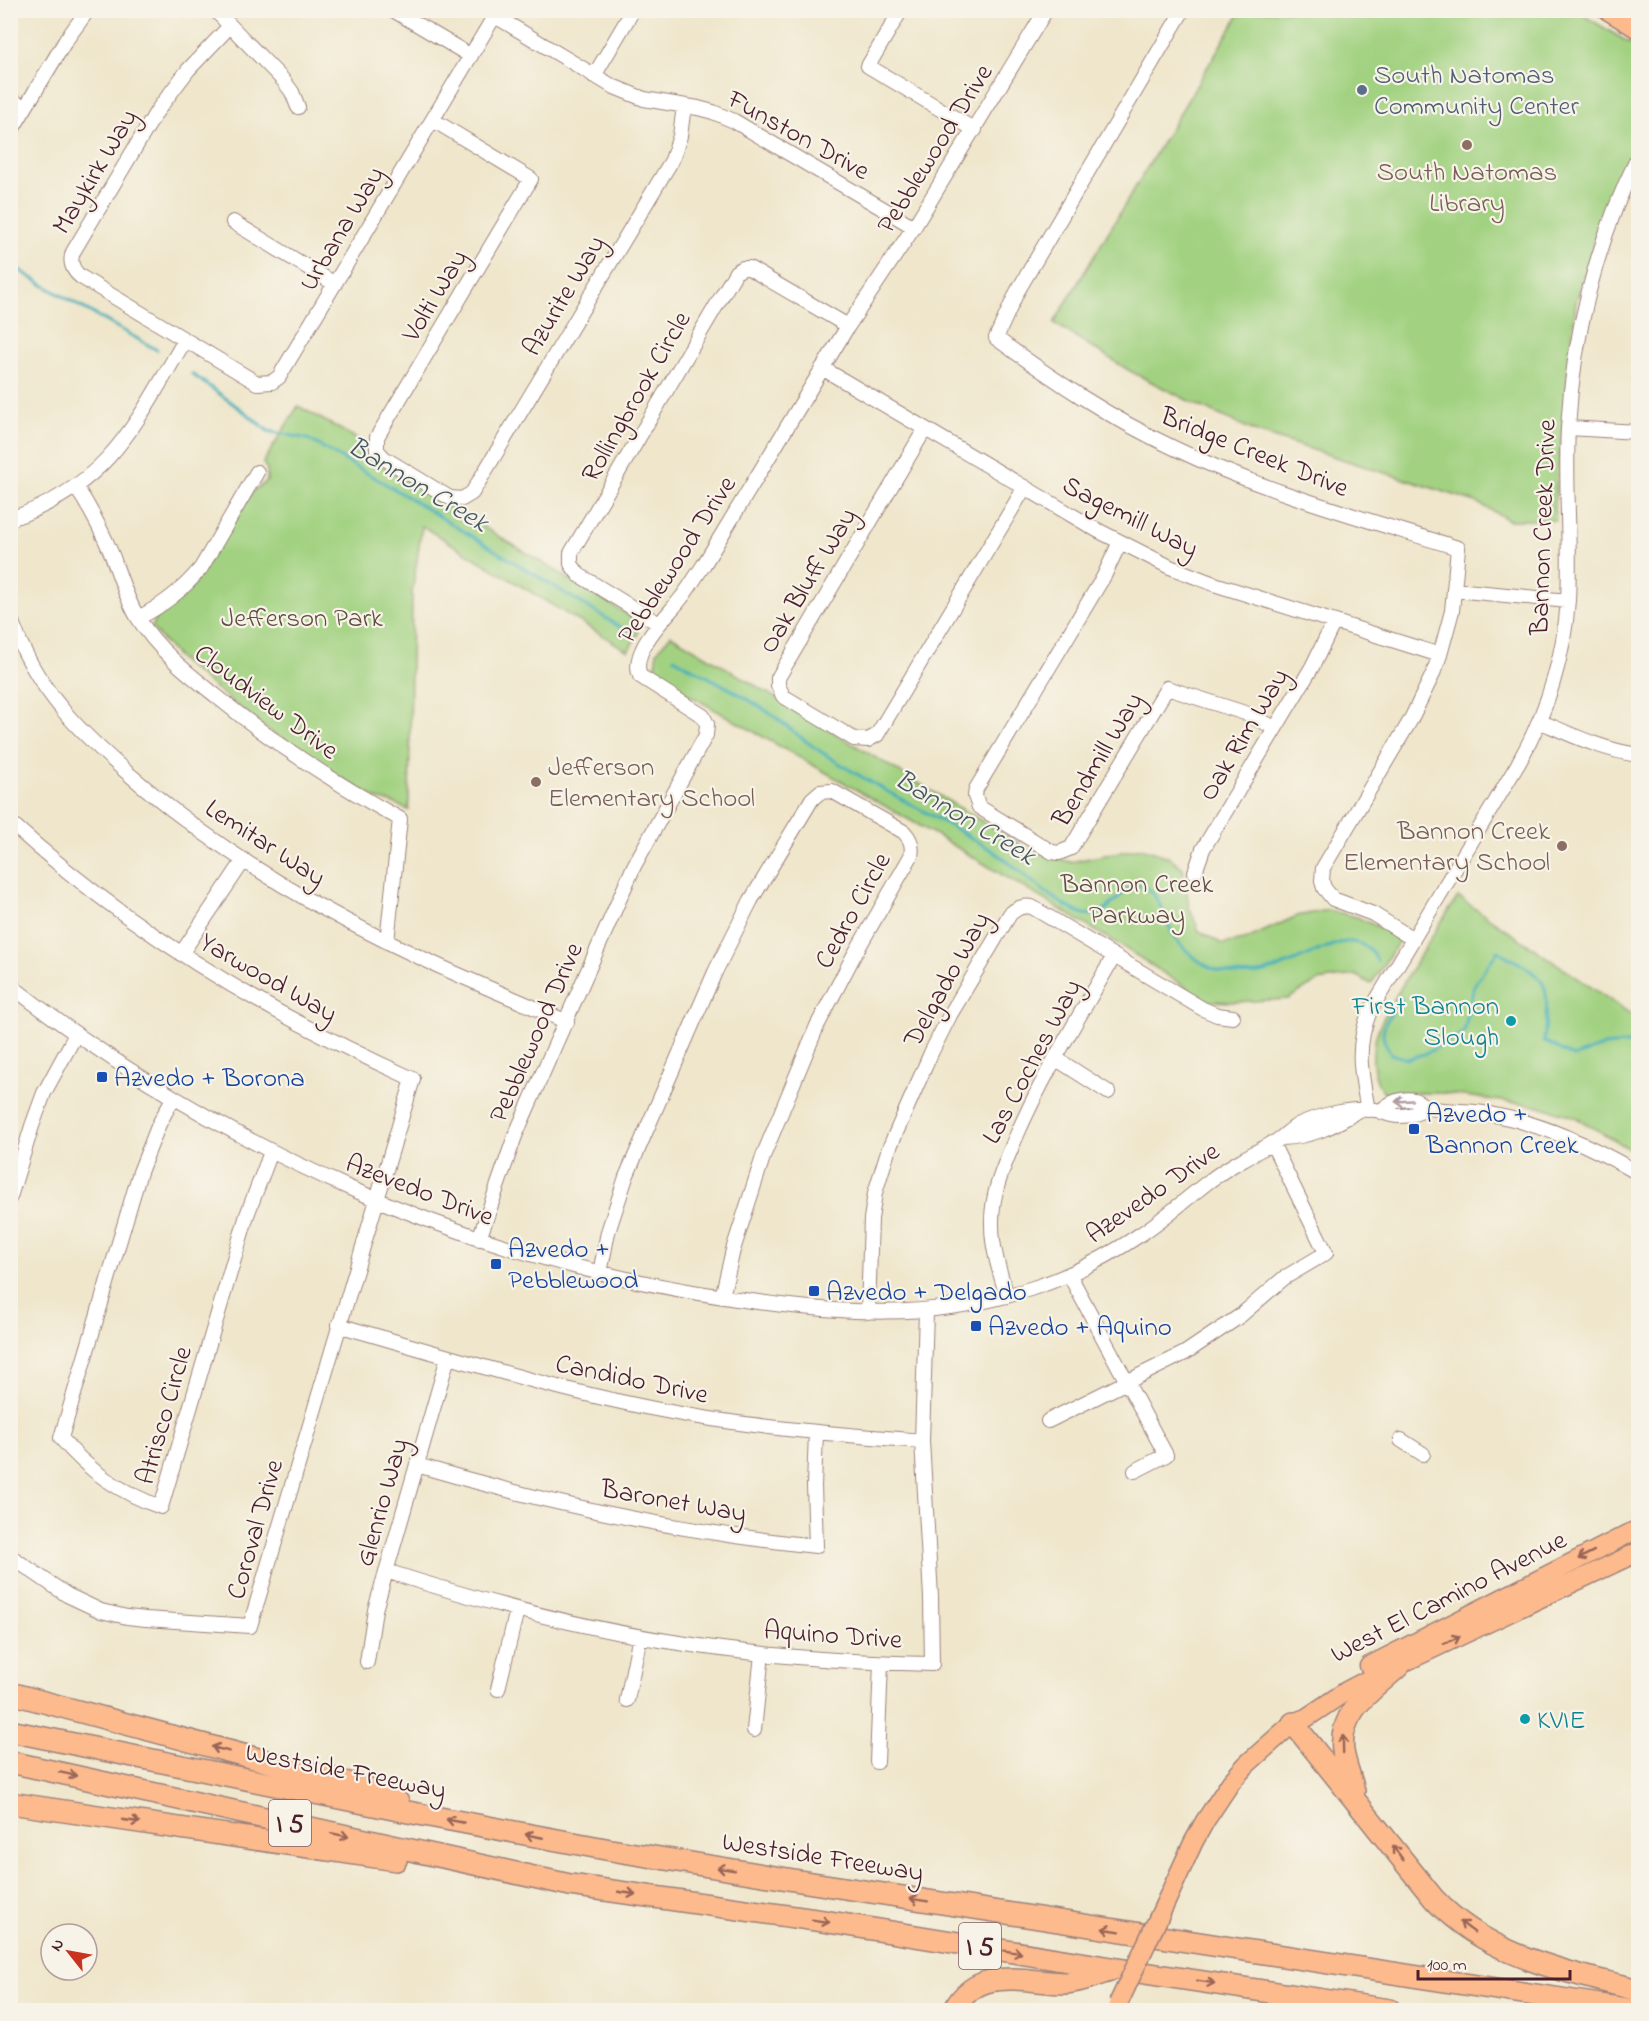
<svg xmlns="http://www.w3.org/2000/svg" width="1649" height="2021" font-family="'Indie Flower',sans-serif">
  <style>
    .green { fill: #a2d281; stroke: #767856; stroke-width: 1.5 }
    .lines { fill: none; stroke-linecap: round; stroke-linejoin: round }
    .stream { stroke: #3dadba; stroke-width: 3 }
    .minor-casing { stroke: #9c827b; stroke-width: 16 }
    .major-casing { stroke: #9c827b; stroke-width: 21 }
    .highway-casing { stroke: #9c827b; stroke-width: 24 }
    .minor { stroke: #fff; stroke-width: 14 }
    .major { stroke: #fcba8d; stroke-width: 18 }
    .highway { stroke: #fcba8d; stroke-width: 21 }
    .major-bridge-casing { stroke: #9c827b; stroke-width: 21; stroke-linecap: butt }
    .major-bridge { stroke: #fcba8d; stroke-width: 18 }
    .oneway { stroke: #ae9aa0 }
    .oneway2 { stroke: #9a6557 }
    .service-dot { fill: #5c6f8a; stroke: #f7f3e8; stroke-width: 2 }
    .education-dot { fill: #8d6e63; stroke: #f7f3e8; stroke-width: 2 }
    .culture-dot { fill: #0f9aa8; stroke: #f7f3e8; stroke-width: 2 }
    .transit-dot { fill: #1a4fb4; stroke: #f7f3e8; stroke-width: 2 }
    .labels { text-anchor: middle; stroke-width: 4.5; stroke-linejoin: round; paint-order: stroke }
    .shield { fill: #f7f3e8; stroke: #7e5f64; stroke-width: 1.5 }
    .shield-label { font-size: 26px; font-weight: bold; fill: #4a1f2b }
    .service-label { font-size: 27px; fill: #4e5e75; stroke: #f7f3e8; text-anchor: start }
    .street-label { font-size: 27px; fill: #4a1f2b; stroke: #f7f3e8 }
    .education-label { font-size: 27px; fill: #785e54; stroke: #f7f3e8 }
    .park-label { font-size: 27px; fill: #604c40; stroke: #f7f3e8 }
    .culture-label { font-size: 27px; fill: #0d838f; stroke: #f7f3e8; text-anchor: end }
    .transit-label { font-size: 27px; fill: #164399; stroke: #f7f3e8; text-anchor: start }
    .water-label { font-size: 28px; font-style: italic; fill: #455864; stroke: #f7f3e8 }
  </style>
  <rect width="100%" height="100%" fill="#f7f3e8"/>
  <filter id="ink" filterUnits="userSpaceOnUse"><feTurbulence type="fractalNoise" baseFrequency=".0167" numOctaves="2"/><feDisplacementMap in="SourceGraphic" scale="12" xChannelSelector="R" yChannelSelector="G"/><feConvolveMatrix kernelMatrix="1 2 1 2 8 2 1 2 1" color-interpolation-filters="sRGB"/></filter>
  <filter id="wash" filterUnits="userSpaceOnUse"><feTurbulence type="fractalNoise" baseFrequency=".008" numOctaves="4" result="noise"/><feDisplacementMap in="SourceGraphic" scale="24" xChannelSelector="R" yChannelSelector="G"/><feGaussianBlur stdDeviation="1.35" result="paint"/><feColorMatrix in="noise" values="0 0 0 0 0 0 0 0 0 0 0 0 0 0 0 0 0 1.4 0 .05"/><feComposite in="paint" operator="in"/></filter>
  <g filter="url(#wash)">
    <rect width="100%" height="100%" fill="#efe6cb"/>
    <path class="green" d="M1241 11H1576L1638 48V138L1602 215 1576 302 1554 508 1556 520H1509L1476 502 1257 432 1195 404 1130 371 1054 323Z
      M298 406 363 442 362 451 367 456 638 621V634L628 651 422 526 412 593 409 810 391 802 379 800 338 776 264 727 179 659 152 628 155 619 173 605 189 591 252 492 267 481V470L263 463Z
      M671 635 1030 850 1070 862 1141 848 1169 857 1183 868 1189 907 1199 931 1222 944 1245 940 1297 916 1328 910 1357 917 1401 938 1371 984 1355 975 1318 981 1288 999 1234 1002 1207 1001 1128 950 936 835 654 675 657 651Z
      M1458 897 1638 1019V1154L1575 1117 1539 1106 1443 1093H1384C1374 1081 1371 1062 1374 1045 1377 1026 1389 1008 1399 991 1417 959 1437 928 1458 897Z"/>
    <g class="lines">
      <path class="stream" d="M10 264 43 285 157 350
        M192 374 246 413 268 431 308 439 396 490 627 631
        M674 658C706 677 742 693 772 715 789 727 805 742 823 753 878 790 940 817 996 853 1022 871 1052 902 1081 913 1111 924 1123 877 1143 886 1162 895 1164 923 1176 939 1182 948 1190 954 1199 961 1214 972 1235 976 1255 974 1282 970 1313 950 1340 943 1355 939 1372 946 1377 961
        M1401 998C1395 1008 1383 1022 1383 1035 1383 1041 1388 1048 1391 1054L1407 1059 1427 1053 1464 1032 1474 985 1498 951C1511 959 1542 973 1545 989 1549 1005 1545 1025 1544 1041L1573 1057 1603 1046 1638 1043"/>
    </g>
  </g>
  <g filter="url(#ink)">
    <g class="lines">
      <defs>
        <path id="minor" d="M215 10 283 80 292 92 298 107
          M393 10 471 56
          M901 10 868 66 975 130
          M1183 10 1017 292 996 338C1052 379 1110 418 1174 448 1265 492 1362 518 1458 548L1452 611 1440 655 1432 676 1410 721 1323 868 1322 881 1324 888 1333 899 1373 914 1413 939
          M495 16 612 86 644 99 698 108 713 112 734 121 914 227
          M229 27 188 70 157 111 73 252C69 262 73 271 81 277L257 383 272 382 279 377 498 10
          M594 76 633 10
          M10 99 25 108
          M433 120 531 179 377 437V450L384 458 450 498 462 499 472 493 672 160 680 136 684 106
          M10 133 66 40 88 10
          M233 222 335 284
          M822 368 1097 530 1170 567 1214 584 1440 655
          M1568 428 1638 432
          M925 429 778 678V685L783 696 854 739 868 740 877 735 1025 487
          M76 487C90 508 102 531 112 555 120 577 126 598 138 618 158 650 186 672 215 695 273 743 335 783 400 819L387 942
          M10 519C109 486 136 423 185 340
          M1120 542 1104 576 976 789 975 796 979 807 1052 852 1059 853 1071 848 1167 688 1248 714 1275 728
          M1455 590 1568 601
          M10 616C35 692 84 737 143 786 216 847 298 898 384 940 443 970 506 995 567 1022
          M138 618C164 605 183 590 201 568L257 472
          M659 624 579 575 571 564V553L736 272 743 268H749L848 326
          M1539 721C1572 735 1603 750 1638 755
          M10 822C129 930 266 1013 413 1079L250 1626 146 1619 127 1617 101 1611 67 1595 10 1556
          M1195 872 1203 849 1312 667 1334 622
          M181 954 244 860
          M10 985C222 1150 471 1261 737 1299 839 1314 930 1321 1030 1289 1069 1277 1107 1257 1141 1234 1165 1218 1186 1199 1208 1182 1229 1166 1252 1154 1275 1142 1284 1137 1291 1128 1300 1124 1323 1114 1352 1108 1376 1110 1381 1111 1386 1114 1391 1115 1404 1118 1417 1114 1428 1108
          M1055 1058 1108 1092
          M173 1098 159 1124 140 1172 61 1438C88 1471 121 1493 161 1507L247 1215 271 1152
          M1368 1110C1361 1073 1355 1047 1370 1011L1518 764C1546 714 1564 658 1568 600 1571 543 1565 485 1568 428 1573 335 1597 240 1638 157
          M1381 1111C1389 1103 1402 1097 1414 1100 1420 1102 1424 1107 1430 1108 1450 1112 1470 1110 1490 1114 1544 1124 1591 1146 1638 1173
          M1282 1138C1310 1137 1333 1127 1357 1111
          M10 1197 32 1126 44 1093 76 1034
          M479 1239 515 1136 634 866 706 735 707 724 703 716 640 676C629 650 668 616 682 597 690 587 696 576 703 566L848 326 914 227 1046 10
          M600 1273 608 1232 626 1177 715 972 751 900 812 799 820 792 832 791 904 832C911 839 913 846 911 856L853 957 817 1026 764 1154 733 1250 722 1297
          M1069 1274 1166 1455 1135 1471
          M1007 1296C1000 1273 992 1249 992 1225 991 1193 1004 1166 1016 1137 1043 1074 1080 1016 1114 956
          M868 1312 871 1219 875 1193 888 1151 931 1053 950 1015 1010 914C1017 908 1023 905 1032 907L1203 1009 1217 1015 1233 1017
          M338 1325C443 1355 548 1388 655 1409 743 1427 833 1434 922 1441
          M1048 1421 1185 1353 1240 1316 1284 1278 1326 1253 1272 1143
          M1401 1440 1423 1454
          M417 1465C548 1504 680 1532 816 1546L814 1486 816 1432
          M386 1571C480 1601 575 1627 673 1642 759 1656 845 1662 932 1664L931 1597 922 1441 926 1311
          M367 1662 375 1610 448 1357
          M498 1689 517 1610
          M627 1700 640 1636
          M754 1730 762 1654
          M877 1762 881 1663"/>
        <path id="major" d="M1607 10 1638 29
          M1369 1666 1638 1529
          M1164 1906 1193 1843 1205 1821 1231 1782 1247 1764 1293 1723 1306 1718 1348 1690 1377 1675 1638 1552"/>
        <path id="highway" d="M10 1693 386 1793 398 1802
          M1293 1723 1434 1899C1488 1957 1565 1971 1638 1990
          M10 1731 413 1813 611 1850 806 1882 1632 2010
          M10 1762 570 1885 823 1921 1118 1969 1390 2010
          M1354 1791C1351 1778 1345 1764 1343 1751 1338 1711 1373 1690 1399 1666
          M10 1803 396 1860
          M954 2010C978 1965 1023 1982 1064 1983 1078 1983 1096 1975 1110 1971"/>
      </defs>
      <use href="#minor" class="minor-casing"/>
      <use href="#major" class="major-casing"/>
      <use href="#highway" class="highway-casing"/>
      <use href="#minor" class="minor"/>
      <use href="#major" class="major"/>
      <use href="#highway" class="highway"/>
      <defs>
        <path id="major-bridge" d="M1118 2004 1164 1906"/>
      </defs>
      <use href="#major-bridge" class="major-bridge-casing"/>
      <use href="#major-bridge" class="major-bridge"/>
    </g>
    <defs><path id="oneway-shaft" d="M-6 0H5M1.5-3L5.5 0L1.5 3" fill="none" stroke-width="1.6" stroke-linecap="round" stroke-linejoin="round" transform="scale(1.5)"/></defs>
    <use class="oneway" href="#oneway-shaft" transform="translate(1404 1101) rotate(176)"/>
    <g class="oneway2">
      <use href="#oneway-shaft" transform="translate(1586 1555) rotate(153)"/>
      <use href="#oneway-shaft" transform="translate(1452 1640) rotate(-25)"/>
      <use href="#oneway-shaft" transform="translate(1343 1744) rotate(-91)"/>
      <use href="#oneway-shaft" transform="translate(220 1749) rotate(-165)"/>
      <use href="#oneway-shaft" transform="translate(68 1774) rotate(12)"/>
      <use href="#oneway-shaft" transform="translate(131 1821) rotate(8)"/>
      <use href="#oneway-shaft" transform="translate(455 1821) rotate(-169)"/>
      <use href="#oneway-shaft" transform="translate(340 1835) rotate(12)"/>
      <use href="#oneway-shaft" transform="translate(534 1836) rotate(-169)"/>
      <use href="#oneway-shaft" transform="translate(1398 1853) rotate(-127)"/>
      <use href="#oneway-shaft" transform="translate(726 1869) rotate(-171)"/>
      <use href="#oneway-shaft" transform="translate(627 1893) rotate(8)"/>
      <use href="#oneway-shaft" transform="translate(919 1900) rotate(-171)"/>
      <use href="#oneway-shaft" transform="translate(821 1921) rotate(9)"/>
      <use href="#oneway-shaft" transform="translate(1467 1927) rotate(-143)"/>
      <use href="#oneway-shaft" transform="translate(1111 1930) rotate(-171)"/>
      <use href="#oneway-shaft" transform="translate(1013 1952) rotate(9)"/>
      <use href="#oneway-shaft" transform="translate(1206 1982) rotate(9)"/>
    </g>
  </g>
  <circle class="service-dot" cx="1362" cy="90" r="6"/>
  <g class="education-dot">
    <circle cx="1467" cy="145" r="6"/>
    <circle cx="536" cy="782" r="6"/>
    <circle cx="1562" cy="846" r="6"/>
  </g>
  <g class="culture-dot">
    <circle cx="1511" cy="1021" r="6"/>
    <circle cx="1525" cy="1719" r="6"/>
  </g>
  <g class="transit-dot">
    <rect x="96" y="1071" width="12" height="12" rx="3"/>
    <rect x="1408" y="1123" width="12" height="12" rx="3"/>
    <rect x="490" y="1258" width="12" height="12" rx="3"/>
    <rect x="808" y="1285" width="12" height="12" rx="3"/>
    <rect x="970" y="1320" width="12" height="12" rx="3"/>
  </g>
  <g class="labels">
    <g class="shield">
      <rect x="269" y="1800" width="42" height="46" rx="4.5"/>
      <rect x="959" y="1923" width="42" height="46" rx="4.5"/>
    </g>
    <g class="shield-label">
      <text x="290" y="1832">I 5</text>
      <text x="980" y="1955">I 5</text>
    </g>
    <g class="service-label">
      <text x="1374" y="83">South Natomas<tspan x="1374" dy="31">Community Center</tspan></text>
    </g>
    <g class="street-label">
      <text transform="translate(799 134) rotate(29)" y="9">Funston Drive</text>
      <text transform="translate(934 148) rotate(-58)" y="9">Pebblewood Drive</text>
      <text transform="translate(94 171) rotate(-59)" y="9">Maykirk Way</text>
      <text transform="translate(341 228) rotate(-59)" y="9">Urbana Way</text>
      <text transform="translate(434 295) rotate(-59)" y="9">Volti Way</text>
      <text transform="translate(563 295) rotate(-59)" y="9">Azurite Way</text>
      <text transform="translate(635 396) rotate(-60)" y="9">Rollingbrook Circle</text>
      <text transform="translate(1255 451) rotate(22)" y="9">Bridge Creek Drive</text>
      <text transform="translate(1131 516) rotate(27)" y="9">Sagemill Way</text>
      <text transform="translate(1542 527) rotate(-88)" y="9">Bannon Creek Drive</text>
      <text transform="translate(676 559) rotate(-57)" y="9">Pebblewood Drive</text>
      <text transform="translate(807 580) rotate(-59)" y="9">Oak Bluff Way</text>
      <text transform="translate(267 701) rotate(37)" y="9">Cloudview Drive</text>
      <text transform="translate(1243 734) rotate(-59)" y="9">Oak Rim Way</text>
      <text transform="translate(1097 759) rotate(-59)" y="9">Bendmill Way</text>
      <text transform="translate(266 842) rotate(33)" y="9">Lemitar Way</text>
      <text transform="translate(852 910) rotate(-61)" y="9">Cedro Circle</text>
      <text transform="translate(269 977) rotate(30)" y="9">Yarwood Way</text>
      <text transform="translate(946 979) rotate(-61)" y="9">Delgado Way</text>
      <text transform="translate(535 1032) rotate(-66)" y="9">Pebblewood Drive</text>
      <text transform="translate(1031 1061) rotate(-62)" y="9">Las Coches Way</text>
      <text transform="translate(420 1189) rotate(21)" y="9">Azevedo Drive</text>
      <text transform="translate(1152 1192) rotate(-35)" y="9">Azevedo Drive</text>
      <text transform="translate(632 1378) rotate(12)" y="9">Candido Drive</text>
      <text transform="translate(163 1415) rotate(-74)" y="9">Atrisco Circle</text>
      <text transform="translate(674 1500) rotate(10)" y="9">Baronet Way</text>
      <text transform="translate(381 1502) rotate(-74)" y="9">Glenrio Way</text>
      <text transform="translate(254 1529) rotate(-74)" y="9">Coroval Drive</text>
      <text transform="translate(1448 1596) rotate(-27)" y="9">West El Camino Avenue</text>
      <text transform="translate(833 1634) rotate(4)" y="9">Aquino Drive</text>
      <text transform="translate(346 1770) rotate(11)" y="9">Westside Freeway</text>
      <text transform="translate(823 1856) rotate(9)" y="9">Westside Freeway</text>
    </g>
    <g class="education-label">
      <text x="1467" y="180">South Natomas<tspan x="1467" dy="31">Library</tspan></text>
      <text x="548" y="775" text-anchor="start">Jefferson<tspan x="548" dy="31">Elementary School</tspan></text>
      <text x="1550" y="839" text-anchor="end">Bannon Creek<tspan x="1550" dy="31">Elementary School</tspan></text>
    </g>
    <g class="park-label">
      <text x="302" y="626">Jefferson Park</text>
      <text x="1137" y="892">Bannon Creek<tspan x="1137" dy="31">Parkway</tspan></text>
    </g>
    <g class="culture-label">
      <text x="1499" y="1014">First Bannon<tspan x="1499" dy="31">Slough</tspan></text>
      <text x="1537" y="1728" text-anchor="start">KVIE</text>
    </g>
    <g class="transit-label">
      <text x="114" y="1086">Azvedo + Borona</text>
      <text x="1426" y="1122">Azvedo +<tspan x="1426" dy="31">Bannon Creek</tspan></text>
      <text x="508" y="1257">Azvedo +<tspan x="508" dy="31">Pebblewood</tspan></text>
      <text x="826" y="1300">Azvedo + Delgado</text>
      <text x="988" y="1335">Azvedo + Aquino</text>
    </g>
    <g class="water-label">
      <text transform="translate(419 483) rotate(31)" y="10">Bannon Creek</text>
      <text transform="translate(966 816) rotate(31)" y="10">Bannon Creek</text>
    </g>
  </g>
  <rect width="1649" height="2021" fill="none" stroke="#f7f3e8" stroke-width="36"/>
  <g transform="translate(69 1952) rotate(301)"><circle r="28" fill="#f7f3e8" stroke="#b29e9c" stroke-width="1.5"/>
  <path d="M0-4.5L10 22L0 15L-10 22Z" fill="#c8321e"/>
  <text y="-9" font-size="16" font-weight="bold" text-anchor="middle" fill="#4a1f2b">N</text>
  </g>
  <path d="M1418 1970v9h152v-9" fill="none" stroke="#4a1f2b" stroke-width="3"/>
  <text x="1427" y="1970" font-size="18" fill="#4a1f2b" stroke="#f7f3e8" stroke-width="4.5" paint-order="stroke">100 m</text>
</svg>
